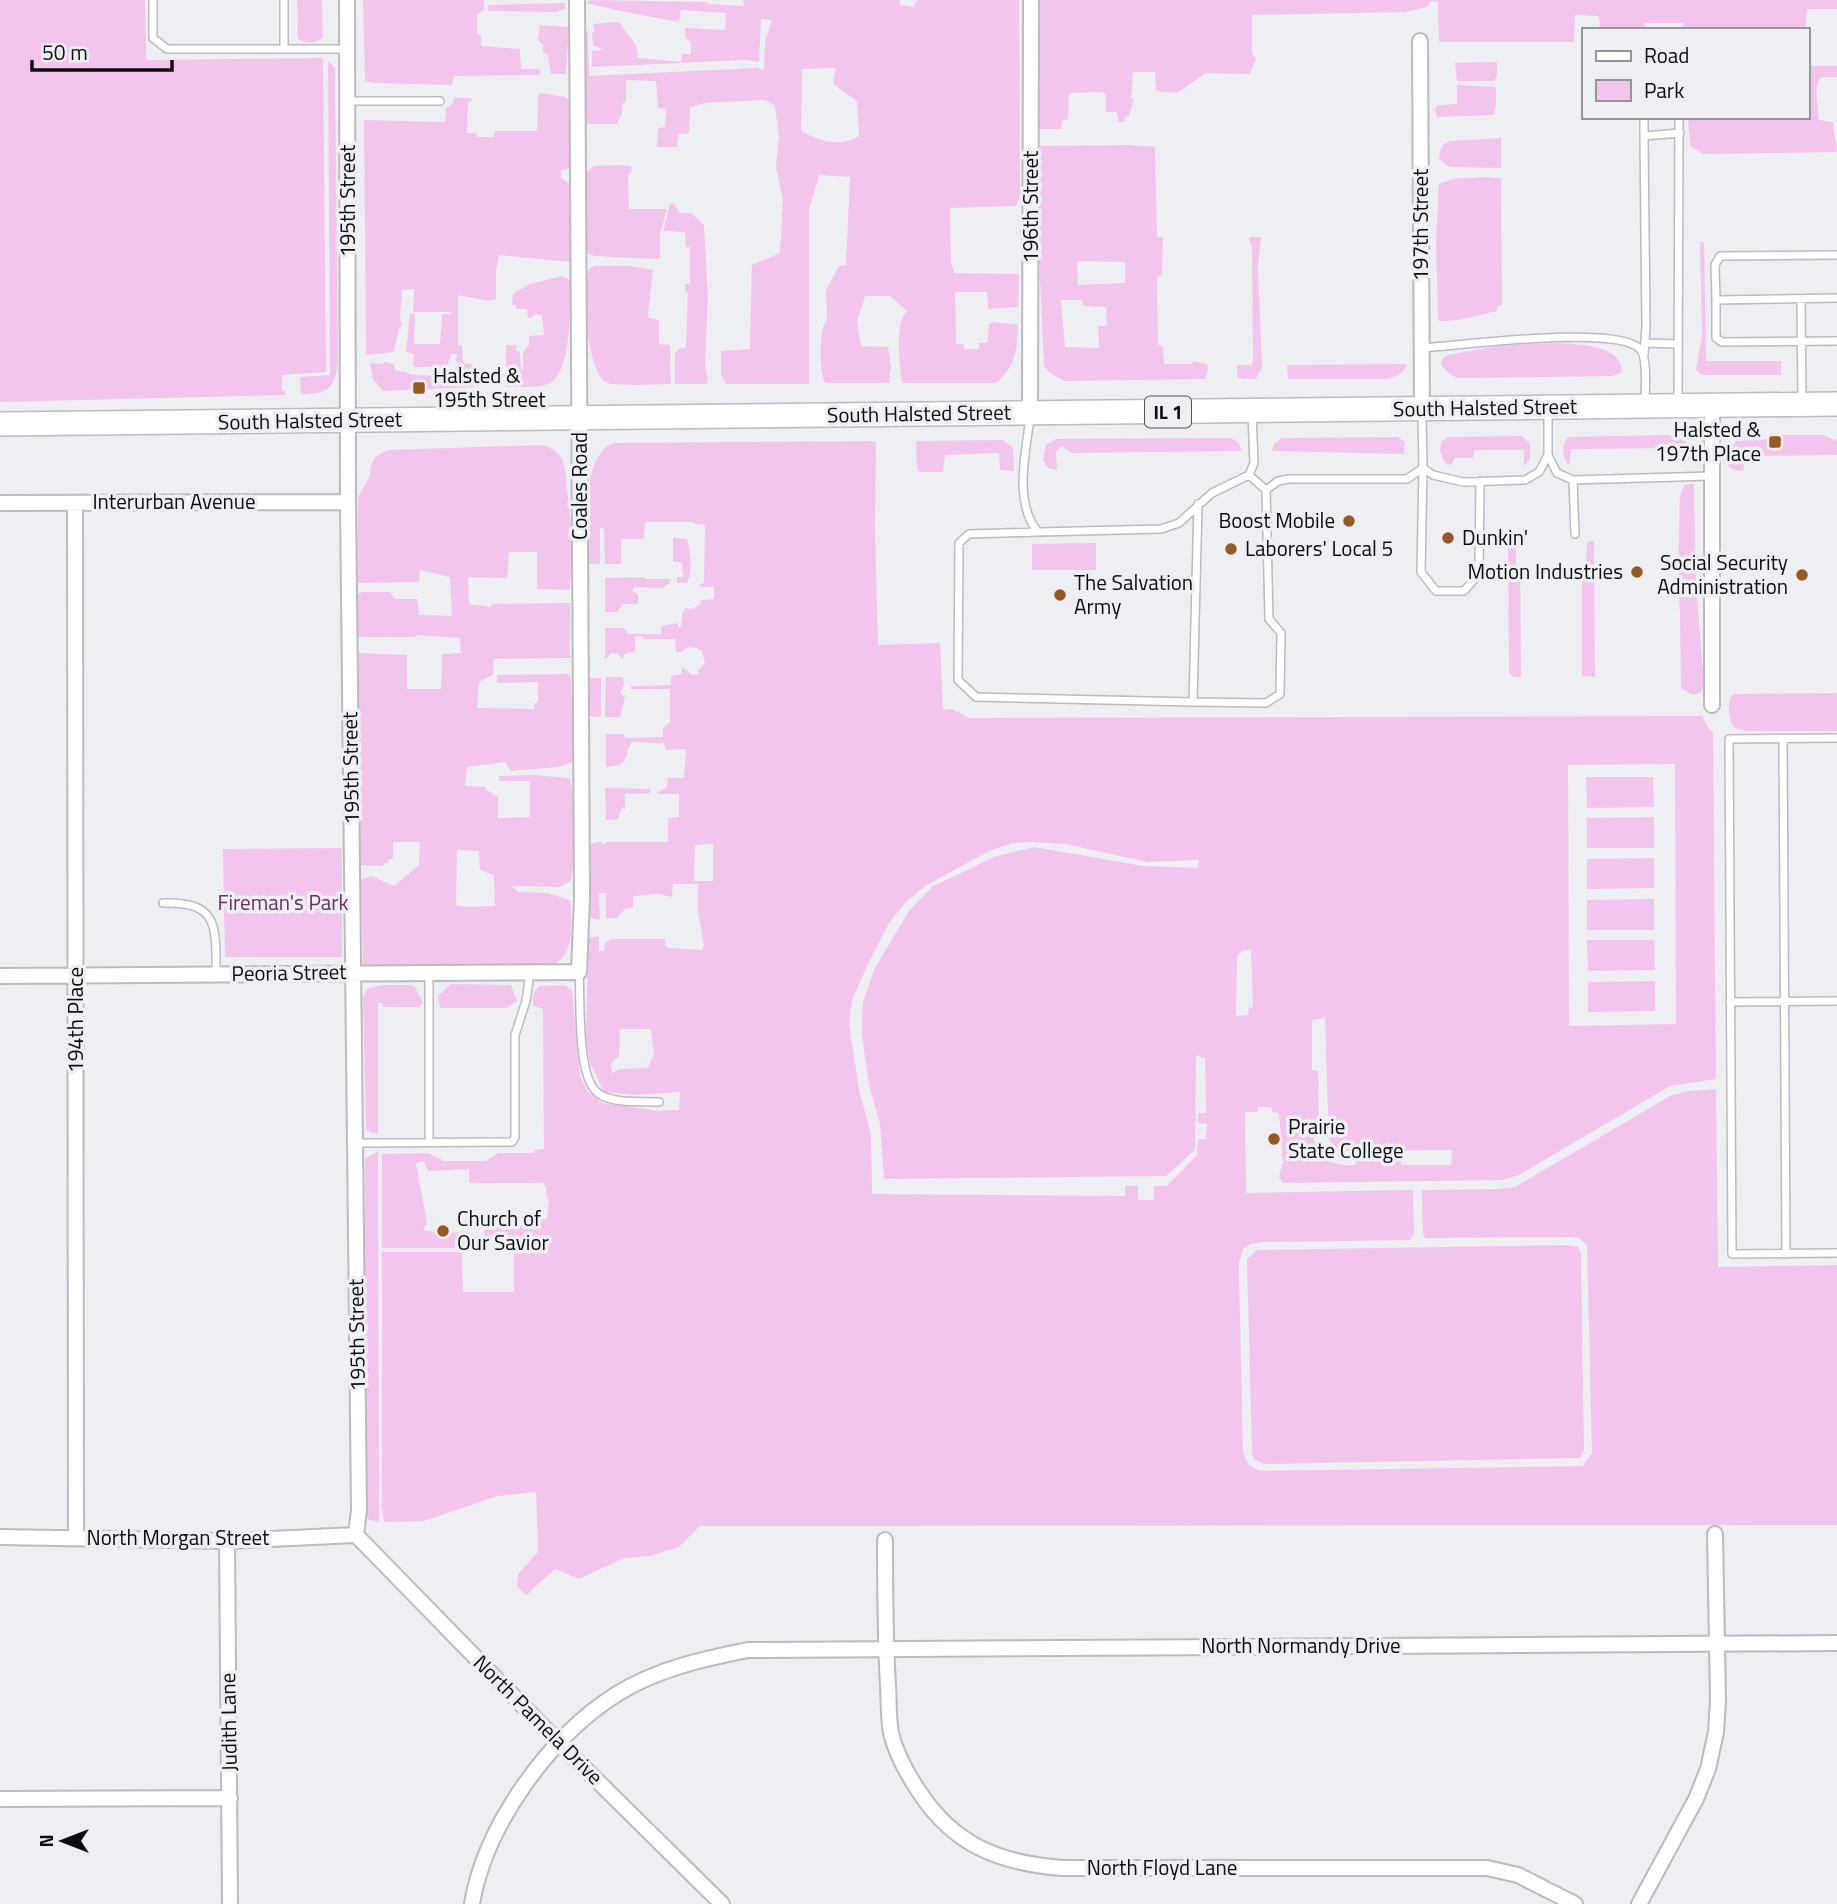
<svg xmlns="http://www.w3.org/2000/svg" width="1837" height="1904" font-family="'Titillium Web',sans-serif">
  <style>
    .green { fill: #f3c4ec; fill-rule: evenodd }
    .lines { fill: none; stroke-linecap: round; stroke-linejoin: round }
    .service-casing { stroke: #b9bbbf; stroke-width: 10 }
    .minor-casing { stroke: #b9bbbf; stroke-width: 18 }
    .primary-casing { stroke: #b9bbbf; stroke-width: 26 }
    .service { stroke: #fff; stroke-width: 7 }
    .minor { stroke: #fff; stroke-width: 14 }
    .primary { stroke: #fff; stroke-width: 23 }
    .poi-dot { fill: #985821; stroke: #eeeff3; stroke-width: 2.5 }
    .labels { text-anchor: middle; stroke-width: 7; stroke-linejoin: round; paint-order: stroke }
    .shield { fill: #eeeff3; stroke: #505153; stroke-width: 2 }
    .shield-label { font-size: 19px; font-weight: bold; fill: #0c0d0e }
    .street-label { font-size: 21px; fill: #0c0d0e; stroke: #eeeff3 }
    .poi-label { font-size: 21px; fill: #0c0d0e; stroke: #eeeff3; text-anchor: start }
    .park-label { font-size: 21px; fill: #6a2d65; stroke: #eeeff3 }
  </style>
  <rect width="100%" height="100%" fill="#eeeff3"/>
  <path class="green" d="M0 0H145L146 58 149 60 323 58 326 372 282 375V390L285 391V395L0 402Z
    M297 0H322L323 38C314 44 307 44 298 39Z
    M363 0H484V10L477 14V34L481 35V46L520 49 521 69H540V75L454 76 452 85 374 83 365 81Z
    M591 0 707 2V4L744 6 743 0H900V5L914 7 917 0H1019L1020 196 1016 206 950 208 951 263 955 273 1019 274 1018 307 988 309 987 292H955L956 344H964V349H979V343H987L989 324 993 322 1018 325C1017 352 1016 365 996 383H902C900 365 894 324 907 311L890 296H865L857 322 861 346 888 347 891 365 889 383H825C819 372 818 330 827 320L826 290 839 266 846 265 850 177 819 175 809 210V384H726L721 375V351L750 349 752 265 780 253 783 200 776 167 779 136 775 106 765 100 705 103 690 107 689 133 678 134 677 147H657L658 128 665 127 666 109 658 108 656 81 626 80V101L622 104V113L617 124H588L583 116 584 37 587 31H588L589 76 756 68 764 70 765 42 772 20 761 19 759 62 746 60 592 67V51L603 50 593 45 592 33 595 31 593 24 619 22 636 45 638 58 681 62 682 54H691V42L685 38V28L725 30 726 13 681 10 679 22 620 11 586 3ZM836 68 833 84 857 101 859 136C840 148 820 141 801 131L802 69Z
    M1036 0H1837V9H1807L1805 30H1685L1683 23H1645L1643 30H1600L1599 16 1575 15 1574 42H1439L1438 2 1431 1 1427 7 1404 12 1252 15V53L1256 59 1250 74 1206 73 1177 93 1156 91 1155 72H1133L1131 98 1134 99 1129 116 1125 117 1124 122H1118L1117 112H1106V95L1103 92 1069 93 1068 119 1062 120 1061 129H1036Z
    M565 3V9L555 12 488 11V5Z
    M540 25 569 27 566 74H551L548 55 543 53V45L538 40Z
    M328 61 335 68 338 361C335 389 328 394 301 394L300 377 330 375Z
    M1497 62V77L1494 81H1457L1455 63Z
    M1807 66H1837V77H1821C1812 90 1819 106 1819 120L1833 122C1833 134 1837 140 1837 152L1703 154 1690 146 1688 117H1807Z
    M1457 85 1496 87V105L1494 115 1437 117 1435 108 1438 105 1457 104Z
    M541 93 565 97 569 100 570 168 561 170V178L569 183 570 262 499 255 496 270V299L488 301 458 295V345H462L463 363 474 365V387L383 391 373 379 370 363 381 364 385 362 393 364 396 371 406 372 412 375 453 376 461 367 456 361 457 354H451L447 367H413L414 354 406 352 410 313 415 314 414 344H440L442 314H451V312H413L414 289 402 290 400 317 402 325 399 328 394 352 366 355 364 120 445 122 446 108 453 104 454 98H471L472 101 468 102 467 133H476L477 137H493L495 131H537L538 95Z
    M1501 138V168L1449 167 1439 159C1440 149 1441 144 1450 141Z
    M1128 145 1155 147 1157 237H1163L1162 275 1157 277 1158 345 1163 346 1164 364H1192L1193 361 1207 364 1208 370 1205 379 1064 381 1049 372 1044 366 1037 215 1036 146ZM1077 261 1125 262V283L1078 285ZM1061 300H1081L1084 306 1106 307 1107 326H1098L1099 348 1065 347Z
    M617 165 631 166 632 171 628 175 629 209H667L660 234V258L656 259 594 256 585 252 584 174 594 166Z
    M1483 177 1501 178 1502 305 1497 306V311C1482 314 1450 324 1438 320L1436 239 1439 184 1453 179Z
    M670 204H674L680 213H691L704 225 708 298 705 366 708 380 706 384H675V353L680 348H686L688 293 685 292V284H690V247H686L685 232 663 231Z
    M1252 237H1261L1258 268 1262 367 1256 379H1242L1237 377V365H1251L1253 361 1252 247 1249 238Z
    M1700 242H1704L1706 361H1781V375H1702L1696 370 1702 335Z
    M596 266H629L653 270 648 314 649 318 659 320V344L670 345 671 384C659 384 614 387 605 382 588 371 577 280 591 267Z
    M562 276 571 281C570 304 572 372 550 383 538 389 519 386 506 387V345H516V351L520 352 521 370 523 369V352L529 345V336L544 335 542 315 536 314 531 318H528L527 309H516V305H512L513 294 530 284Z
    M1527 344C1548 343 1627 338 1621 373L1612 376 1459 378 1451 375 1441 365 1442 359 1448 355 1492 347Z
    M1407 364C1403 374 1395 378 1384 379H1288L1287 365Z
    M1667 435C1684 437 1695 446 1694 464L1686 459 1684 448 1571 449 1569 466C1562 458 1561 445 1568 437Z
    M1781 435H1824L1837 441V455L1745 456 1743 471 1734 470 1728 466 1729 452 1736 441 1770 439V448H1781Z
    M1522 436 1530 444V459L1524 466V450H1474L1473 458H1454L1452 465 1445 463 1440 451 1441 442 1448 437Z
    M1398 437 1405 442 1404 454 1272 451 1274 444 1282 438Z
    M1231 438 1238 442 1242 451 1072 453 1061 446 1056 452 1057 470 1048 468 1043 460 1046 445 1056 439Z
    M1003 440 1013 448 1014 471 1000 470 999 453 945 455 943 472H920L917 470 916 441Z
    M876 441 875 531 878 645 940 643 943 710 952 709 969 718 1702 716 1708 728 1713 732 1716 1079 1670 1086 1519 1175 1503 1180 1283 1183 1279 1177 1283 1162 1279 1113 1272 1112V1107H1258L1257 1112H1245L1246 1193 1413 1190 1414 1235 1410 1240 1262 1242 1251 1244 1243 1249 1239 1262V1276L1243 1453 1249 1465 1260 1471 1583 1466 1592 1453 1587 1245 1579 1238 1571 1237 1425 1238 1423 1234 1422 1190 1499 1189 1515 1187 1670 1096 1689 1091 1716 1089 1718 1267 1837 1265V1525L700 1526 679 1547 650 1556 624 1558 579 1579 555 1569 526 1595 517 1586 518 1574 538 1552 536 1492 497 1496 424 1521 384 1522 382 1508V1252H462L463 1292H514V1242H485L484 1225H533V1219H547L549 1199H547L546 1186 542 1183H469V1169L428 1171 424 1162 421 1161 416 1164 427 1222 423 1230 444 1234 466 1231V1243H463V1248H382V1154L428 1153 444 1161H486L498 1153H534L535 1150 544 1149 543 1009 534 1006C531 999 534 991 539 986L564 985 572 990 580 1076 588 1092 602 1103 659 1111 679 1110 680 1092 634 1095 604 1092 590 1063 586 1041 588 938 599 936V951H604L605 943 612 939H665V946L669 948 702 950 704 945 698 911V884H673L672 897 657 894 633 896V908L625 909 617 918H606V893H599L600 920 587 918 588 845 601 841V844H605L606 842H668V818L679 817V794H656L667 787 668 778H684L686 749 666 750 664 743 631 742C623 760 630 765 606 767V734H624L625 738 663 737V728L670 722V689H631V686L671 685V676L682 674V667L692 675 699 674 698 671 705 663 702 651C695 647 688 645 682 652H676L675 639H644L641 636 635 637V652L626 653 622 659 618 654 611 653 605 660V628H624L628 634H661V626L678 623V627H681L682 614 685 608 693 609 700 604 701 600 714 599V587H700V584L704 583 705 525 694 524V522H645L644 539H621V564H605L604 529 600 528V564L586 563C585 536 581 450 615 443ZM1675 764 1676 1024 1569 1026 1568 765ZM1031 842 1066 844 1147 862 1199 860 1198 868 1144 866 1034 847 994 857 932 887 909 911 875 968 863 1002 862 1035 869 1085 880 1124 884 1179 1166 1176 1195 1150 1196 1055 1205 1058 1206 1113H1198V1123L1207 1124 1206 1139H1198L1197 1155 1167 1186H1154V1200H1138V1186H1125V1196L872 1194 871 1134 859 1090 849 1024 852 1000 867 966 889 923 905 903 925 886 989 851 1013 843ZM713 844V881H694L695 845ZM1251 950 1253 1007 1249 1008 1248 1015 1236 1016 1237 957 1242 951ZM1325 1018 1329 1140 1338 1151 1452 1150 1451 1165H1401V1160L1356 1161 1355 1165C1327 1167 1313 1155 1312 1126L1319 1120 1318 1071 1312 1070V1020ZM620 1029H651L654 1054 648 1068 620 1069 612 1073 611 1063 619 1056Z
    M541 445C555 448 562 455 565 469L573 544 570 590 537 589V552H509L507 578 468 577 469 604 491 607V604L570 603V658L494 659 493 675 479 682 477 708 534 709 535 703 538 702V682L497 683V675L568 674 571 678 573 762 558 767 511 771 505 762 467 767 465 786 486 787V790L498 797V818L530 817V781H499V776L531 775 569 778C577 790 574 865 571 881L560 887 512 886 518 892 547 893 570 900C572 916 574 948 560 960 556 963 550 966 545 968L363 966 361 880 371 876 394 886 419 865 420 842H393V859H389L388 863H384L383 866 360 865 358 653 407 655V689H441L442 654 461 653 460 638 417 635 414 637H358L357 594 362 592H390L395 599H417L419 615 452 616 450 577 420 570 419 582 360 583 357 581 358 497 369 478 372 463 375 457 388 450ZM457 850 479 851 480 870 494 875 495 906 465 907 456 905Z
    M1691 484H1694L1696 583 1704 686 1700 693 1693 695 1681 688 1680 614 1678 584 1680 496 1684 485Z
    M673 538 687 539C691 553 693 571 687 583H677V577H683L682 563 673 561Z
    M1508 541 1516 544V565H1520L1521 677H1513L1509 672Z
    M1590 541H1594L1595 677 1582 676V565H1586L1587 544Z
    M1096 543V570H1032V544Z
    M645 577V579H670L669 584 661 588 634 587 632 591 638 594V604H623L617 612H605V578Z
    M606 677H623L624 685 620 692 625 698 620 717H605Z
    M589 678H601V717L587 716V681Z
    M1837 693V731H1746L1735 728C1728 720 1726 702 1733 694Z
    M1586 777H1653L1654 807 1587 808Z
    M605 788 651 789 650 793 625 794V809L622 807 618 819 606 820Z
    M1654 817V848H1587V818Z
    M342 848V957H225L223 849Z
    M1654 858V888L1587 889V859Z
    M1654 899V930H1587V900Z
    M1587 940H1654L1655 970 1588 971Z
    M1655 981V1011L1588 1012V982Z
    M451 984 511 985 517 1001 506 1008H440L438 996Z
    M381 985H411L415 987 423 1003 420 1007H383L382 1003H378V1134L370 1132 366 1129 363 998 367 989Z
    M378 1151 379 1522 369 1520 365 1511V1159Z
    M1566 1245 1578 1247 1581 1253 1584 1450 1580 1458 1264 1464 1254 1459 1252 1453 1247 1259 1257 1250Z"/>
  <g class="lines">
    <defs>
      <path id="service" d="M153 0V38L167 49H347
        M284 0V49
        M347 101H440
        M1644 117V136
        M1837 298 1716 300V338L1722 342 1837 341
        M1801 299 1802 400
        M1716 300 1715 265 1720 256 1837 255
        M1646 343 1678 344
        M1422 348C1459 346 1618 324 1640 349 1648 357 1645 390 1645 402
        M1644 355 1646 326 1644 136 1680 133
        M1678 402 1679 117
        M1548 412V455L1557 473 1573 480 1575 534
        M1422 413 1423 468 1433 475 1463 482 1525 480 1539 472 1548 455
        M1030 417C1026 453 1013 502 1038 532L1161 529 1179 523 1212 493 1249 475 1254 463 1252 414
        M1423 468 1421 572 1436 591H1464L1479 574 1480 481
        M1573 480 1712 476
        M1266 490 1278 481 1289 479H1407L1423 468
        M1038 532 969 534 959 543 958 680 976 697 1193 702 1198 504
        M1193 702 1266 703 1280 694 1281 633 1269 619 1266 490 1249 475
        M1837 738 1729 739 1732 1254 1837 1253
        M1783 739 1786 1254
        M163 903C219 901 216 927 216 974
        M579 972C581 999 576 1079 599 1094 615 1104 641 1101 659 1102
        M1730 1002 1837 1001
        M355 1143 512 1142 515 1137V1035L526 1001 530 973
        M429 1143V972"/>
      <path id="minor" d="M347 0 348 502 359 1510 356 1535
        M1420 41 1422 409
        M1712 406V705
        M1030 413 1031 0
        M0 503 348 502
        M75 503 76 1537
        M0 976 579 972 582 898 577 0
        M356 1535 560 1744 722 1904
        M0 1537 227 1541 356 1535
        M885 1540C885 1588 885 1636 888 1685 889 1700 888 1717 891 1733 896 1754 906 1772 918 1790 953 1845 999 1863 1062 1868H1487L1518 1875 1575 1904
        M227 1541 230 1904
        M0 1799 230 1798
        M472 1904C485 1825 550 1736 617 1694 657 1669 703 1659 748 1650L1837 1643
        M1639 1904 1696 1799 1708 1769 1716 1732 1718 1701 1715 1534"/>
      <path id="primary" d="M0 424 1837 404"/>
    </defs>
    <use href="#service" class="service-casing"/>
    <use href="#minor" class="minor-casing"/>
    <use href="#primary" class="primary-casing"/>
    <use href="#service" class="service"/>
    <use href="#minor" class="minor"/>
    <use href="#primary" class="primary"/>
  </g>
  <g class="poi-dot">
    <rect x="412" y="381" width="14" height="14" rx="3.5"/>
    <rect x="1768" y="435" width="14" height="14" rx="3.5"/>
    <circle cx="1349" cy="521" r="7"/>
    <circle cx="1448" cy="538" r="7"/>
    <circle cx="1231" cy="549" r="7"/>
    <circle cx="1637" cy="572" r="7"/>
    <circle cx="1802" cy="575" r="7"/>
    <circle cx="1060" cy="595" r="7"/>
    <circle cx="1274" cy="1139" r="7"/>
    <circle cx="443" cy="1231" r="7"/>
  </g>
  <g class="labels">
    <rect class="shield" x="1145" y="396.5" width="46" height="31" rx="5"/>
    <g class="shield-label">
      <text x="1168" y="419">IL 1</text>
    </g>
    <g class="street-label">
      <text transform="translate(348 201) rotate(-90)" y="7">195th Street</text>
      <text transform="translate(1031 207) rotate(-90)" y="7">196th Street</text>
      <text transform="translate(1421 225) rotate(-90)" y="7">197th Street</text>
      <text transform="translate(1485 408) rotate(-1)" y="7">South Halsted Street</text>
      <text transform="translate(919 414) rotate(-1)" y="7">South Halsted Street</text>
      <text transform="translate(310 421) rotate(-1)" y="7">South Halsted Street</text>
      <text transform="translate(580 486) rotate(-90)" y="7">Coales Road</text>
      <text x="174" y="509">Interurban Avenue</text>
      <text transform="translate(351 768) rotate(-91)" y="7">195th Street</text>
      <text transform="translate(289 973) rotate(-1)" y="7">Peoria Street</text>
      <text transform="translate(76 1020) rotate(-90)" y="7">194th Place</text>
      <text transform="translate(357 1335) rotate(-91)" y="7">195th Street</text>
      <text x="178" y="1545">North Morgan Street</text>
      <text x="1301" y="1653">North Normandy Drive</text>
      <text transform="translate(538 1720) rotate(45)" y="7">North Pamela Drive</text>
      <text transform="translate(229 1722) rotate(-91)" y="7">Judith Lane</text>
      <text x="1162" y="1875">North Floyd Lane</text>
    </g>
    <g class="poi-label">
      <text x="433" y="383">Halsted &amp;<tspan x="433" dy="24">195th Street</tspan></text>
      <text x="1761" y="437" text-anchor="end">Halsted &amp;<tspan x="1761" dy="24">197th Place</tspan></text>
      <text x="1335" y="528" text-anchor="end">Boost Mobile</text>
      <text x="1462" y="545">Dunkin'</text>
      <text x="1245" y="556">Laborers' Local 5</text>
      <text x="1788" y="570" text-anchor="end">Social Security<tspan x="1788" dy="24">Administration</tspan></text>
      <text x="1623" y="579" text-anchor="end">Motion Industries</text>
      <text x="1074" y="590">The Salvation<tspan x="1074" dy="24">Army</tspan></text>
      <text x="1288" y="1134">Prairie<tspan x="1288" dy="24">State College</tspan></text>
      <text x="457" y="1226">Church of<tspan x="457" dy="24">Our Savior</tspan></text>
    </g>
    <g class="park-label">
      <text x="283" y="910">Fireman's Park</text>
    </g>
  </g>
  <rect x="1582" y="28" width="228" height="91" fill="#eeeff3" stroke="#949597" stroke-width="2"/>
  <rect x="1596" y="51" width="35" height="10" fill="#ffffff" stroke="#949597" stroke-width="2"/>
  <text x="1644" y="63" font-size="21" fill="#0c0d0e">Road</text>
  <rect x="1596" y="80" width="35" height="21" fill="#f3c4ec" stroke="#949597" stroke-width="2"/>
  <text x="1644" y="98" font-size="21" fill="#0c0d0e">Park</text>
  <g transform="translate(63 1841) rotate(270)" stroke="#eeeff3" stroke-width="5" paint-order="stroke">
  <path d="M0-5L12 26L0 18L-12 26Z" fill="#0c0d0e"/>
  <text y="-10" font-size="19" font-weight="bold" text-anchor="middle" fill="#0c0d0e">N</text>
  </g>
  <path d="M32 60v10h140v-10" fill="none" stroke="#0c0d0e" stroke-width="3.5"/>
  <text x="42" y="60" font-size="21" fill="#0c0d0e" stroke="#eeeff3" stroke-width="5" paint-order="stroke">50 m</text>
</svg>
